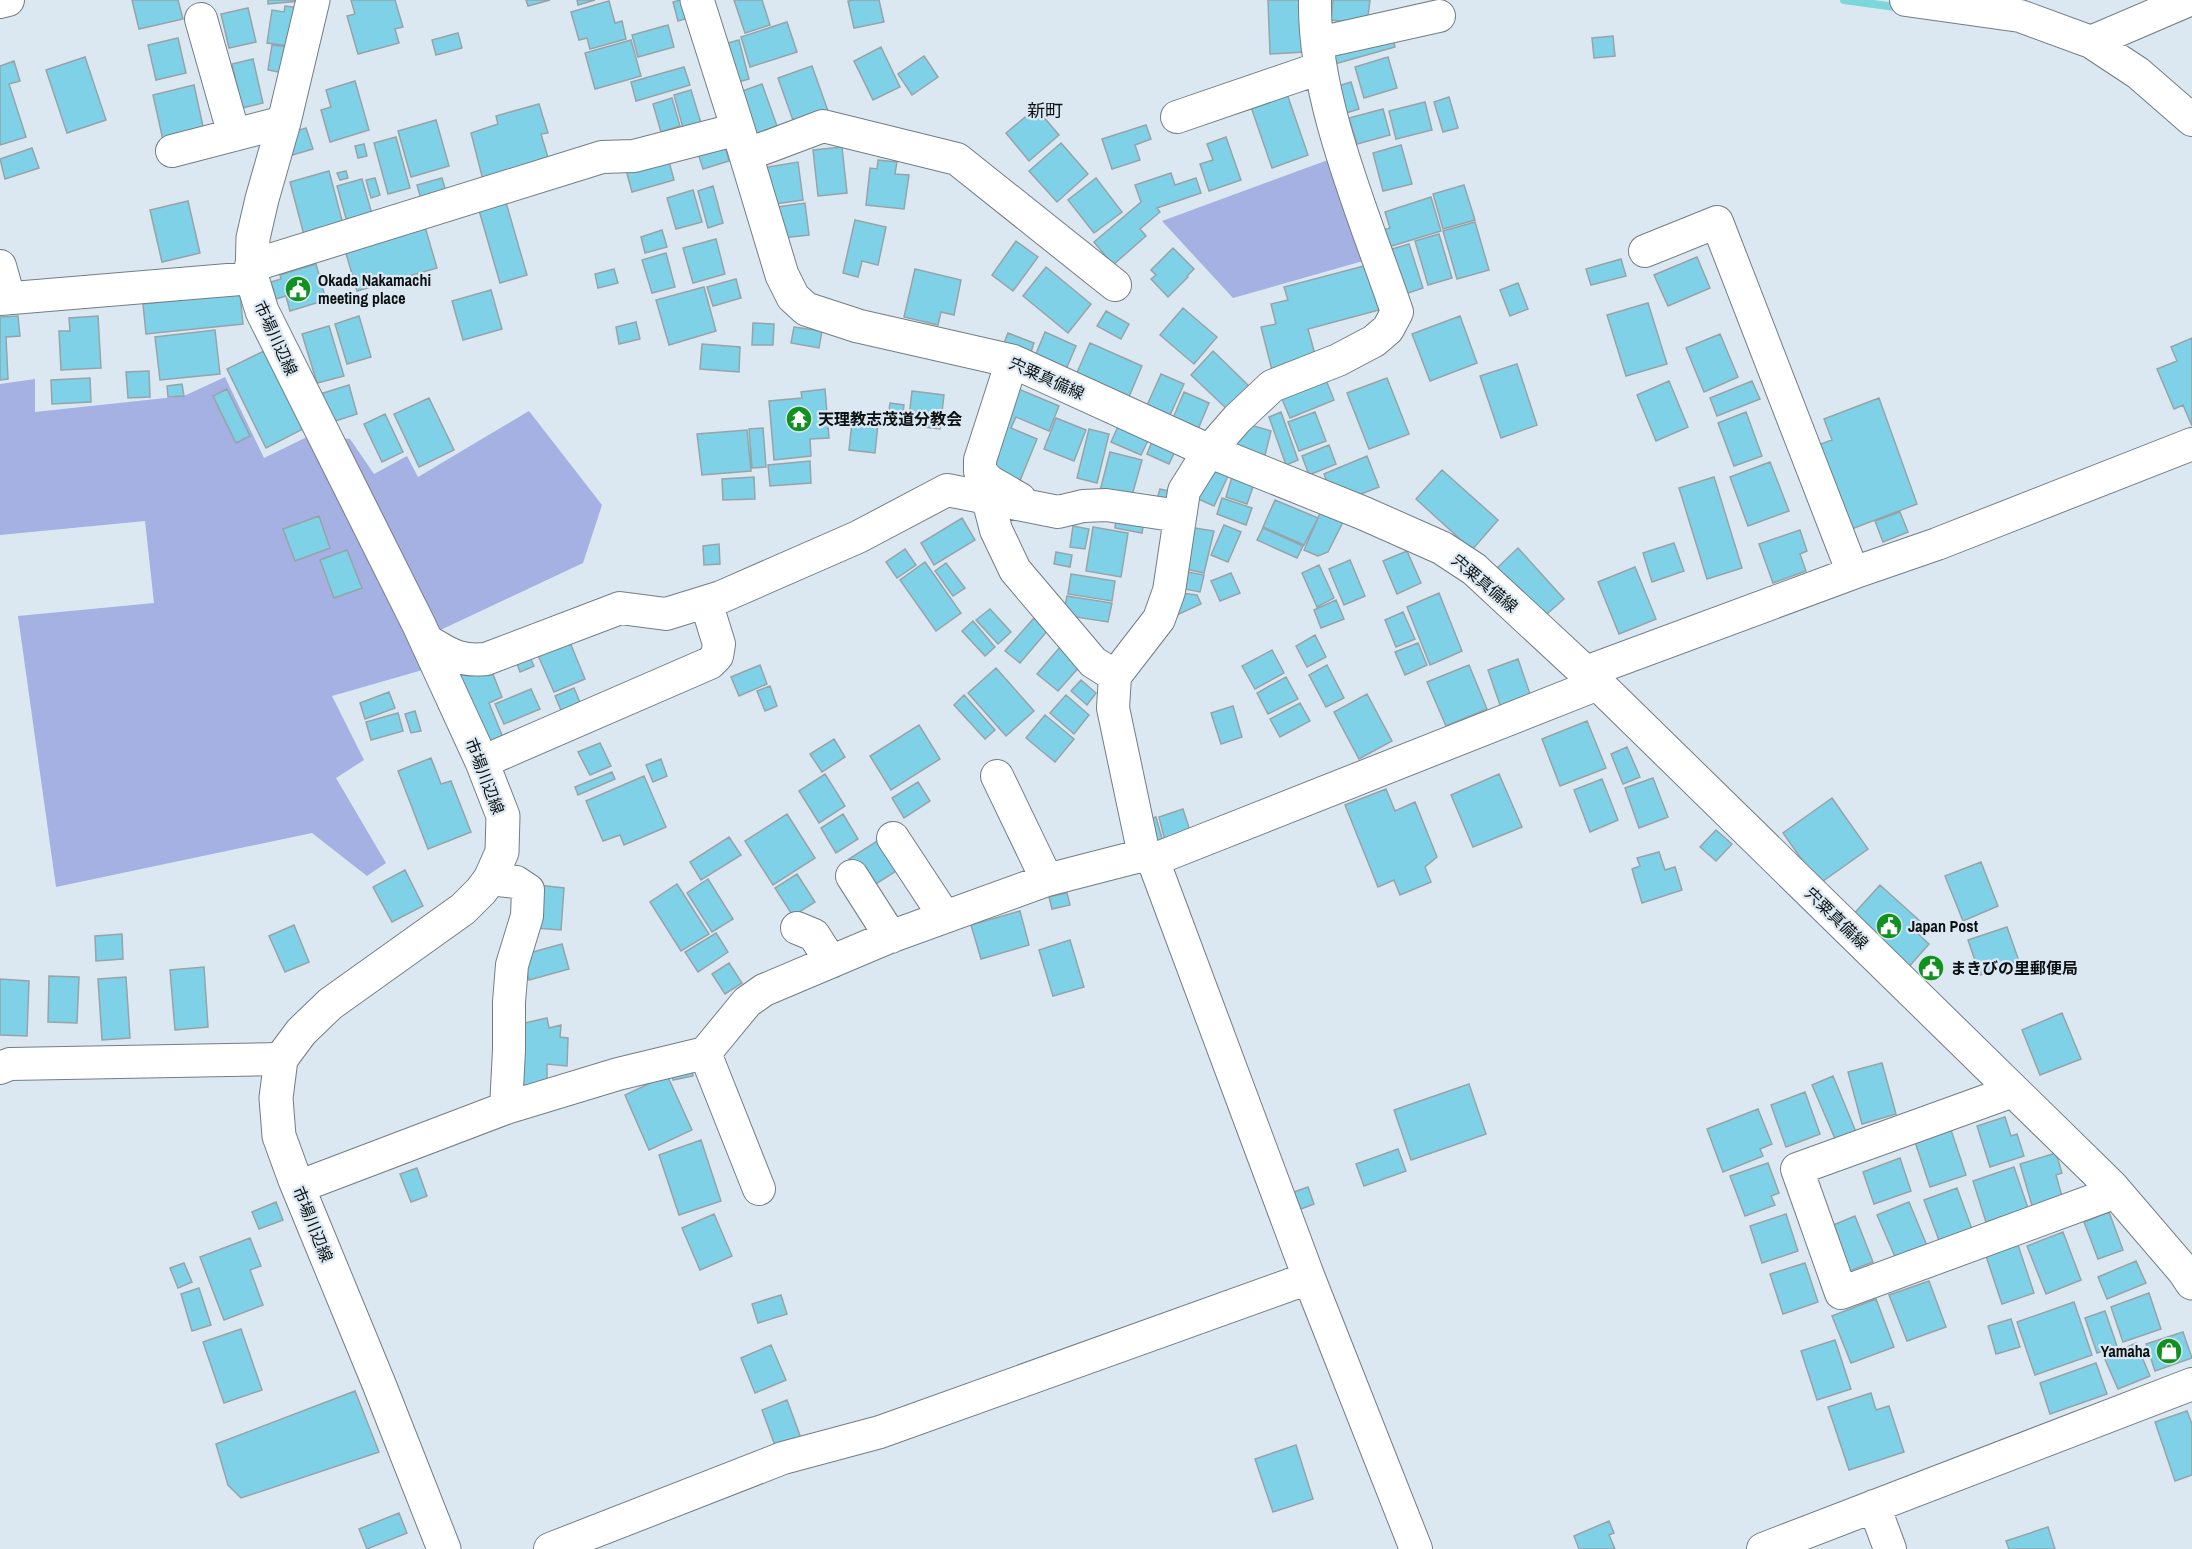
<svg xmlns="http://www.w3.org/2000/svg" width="2192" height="1549" font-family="'Archivo Narrow','Noto Sans JP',sans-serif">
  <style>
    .green { fill: #a4b1e2 }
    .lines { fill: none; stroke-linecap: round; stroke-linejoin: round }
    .stream { stroke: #7cd6da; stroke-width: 8 }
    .building { fill: #7fd1e8; stroke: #96a4a9; stroke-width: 1.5 }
    .minor-casing { stroke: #727e85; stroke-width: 34 }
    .major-casing { stroke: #727e85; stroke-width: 35 }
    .minor { stroke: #fff; stroke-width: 32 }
    .major { stroke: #fff; stroke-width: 33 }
    .labels { text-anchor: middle; stroke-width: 4.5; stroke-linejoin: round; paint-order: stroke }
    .poi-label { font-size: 16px; font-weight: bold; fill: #0b1012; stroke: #dbe8f1; text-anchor: start }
    .street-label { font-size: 16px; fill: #0b1012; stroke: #dbe8f1 }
    .neighbourhood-label { font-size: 18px; fill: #0b1012; stroke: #dbe8f1 }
  </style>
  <rect width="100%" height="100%" fill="#dbe8f1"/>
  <path class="green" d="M1328 160 1363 261 1233 298 1162 221Z
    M225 377 264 458 311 435 350 439 374 474 407 456 418 477 529 411 602 505 583 563 415 642 426 669 332 696 364 760 336 778 386 863 367 876 312 833 56 887 18 616 154 603 145 521 0 535V384L35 379V412L184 396Z"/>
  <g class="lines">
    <path class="stream" d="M1844 0 1903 8"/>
  </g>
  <path class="building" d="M132 0H178L183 19 139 29Z
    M268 0H301V1L268 4Z
    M351 0H395L403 27 395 29 399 43 358 54 347 16 355 14Z
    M526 0H550L528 6Z
    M577 0H595L578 5Z
    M680 0H687L691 17 678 21 673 2Z
    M734 0H762L770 25 745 33Z
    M854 0H879L884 22 854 28 848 1Z
    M1268 0H1303L1305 52 1270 54Z
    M1333 0H1370L1367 24 1331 20Z
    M609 1 615 23 622 21 626 39 590 49 587 38 579 40 571 12Z
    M285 6 300 8 289 46 267 43 272 10 284 12Z
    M248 8 256 42 229 48 221 14Z
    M787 22 797 52 750 67 741 37Z
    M668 25 674 47 638 57 632 35Z
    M1391 31 1395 47 1331 65 1327 51Z
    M458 33 462 48 436 55 432 40Z
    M1613 36 1615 56 1594 58 1592 38Z
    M178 38 186 73 156 80 148 45Z
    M631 40 641 76 595 89 585 53Z
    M739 40 749 79 728 85 717 46Z
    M272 45 288 47 284 73 268 70Z
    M881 47 900 87 873 100 854 61Z
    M924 56 938 77 912 95 898 74Z
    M85 57 106 120 67 133 46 70Z
    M1388 57 1397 88 1364 98 1355 67Z
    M253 59 263 103 242 108 232 64Z
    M14 61 20 81 9 84 26 137 0 145V66Z
    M812 66 828 111 794 123 778 78Z
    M684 67 690 85 636 101 631 82Z
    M355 81 369 130 330 142 321 110 331 107 326 90Z
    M1351 82 1359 109 1340 115 1332 88Z
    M762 84 777 126 751 135 737 93Z
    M194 85 204 131 163 140 153 95Z
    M691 90 701 123 683 128 674 95Z
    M1286 91 1308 155 1272 168 1250 104Z
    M1449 97 1458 128 1443 132 1434 102Z
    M672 98 680 126 661 132 653 104Z
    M1425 102 1432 130 1396 139 1389 111Z
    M539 104 548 133 541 134 549 161 483 180 471 133 498 124 496 116Z
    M1036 108 1059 135 1029 161 1006 133Z
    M1383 109 1390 135 1357 144 1349 118Z
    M436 120 449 166 411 177 398 131Z
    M1146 125 1151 139 1135 145 1140 160 1112 169 1102 139Z
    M306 128 313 149 289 156 283 135Z
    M396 137 410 188 388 194 374 143Z
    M1226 137 1241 180 1209 191 1200 164 1213 160 1207 144Z
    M724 143 729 161 703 169 697 150Z
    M1061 143 1088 174 1057 202 1029 171Z
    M364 144 367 156 358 158 355 146Z
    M1401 145 1412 184 1383 191 1373 153Z
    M842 147 847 193 818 196 813 150Z
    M32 148 39 168 5 179 0 159Z
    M668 158 674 180 632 192 626 170Z
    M878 160 897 162 895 174 909 175 904 209 866 205 870 168 877 169Z
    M798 162 803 200 768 205 762 168Z
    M329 171 343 224 304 235 290 182Z
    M346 171 348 178 340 180 337 173Z
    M1171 173 1175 185 1196 178 1201 193 1157 208 1160 212 1140 229 1146 236 1113 265 1094 242 1141 202 1135 185Z
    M375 178 380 195 371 198 366 180Z
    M442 178 446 192 421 199 417 185Z
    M1096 178 1122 212 1094 233 1068 200Z
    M362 179 372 214 347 222 337 186Z
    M1464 185 1475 220 1443 229 1433 194Z
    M713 186 723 223 708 228 698 191Z
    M693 190 702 222 676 229 667 198Z
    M1431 197 1441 231 1382 249 1377 232 1390 228 1385 212Z
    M505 199 527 275 500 283 478 207Z
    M188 201 200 253 162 262 150 210Z
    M805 203 809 235 782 238 778 207Z
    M855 220 886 227 878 265 862 261 858 277 843 273Z
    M1475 222 1489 270 1457 279 1443 231Z
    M425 227 437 268 357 291 345 250Z
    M662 230 667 247 645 253 641 237Z
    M1439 234 1452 278 1428 285 1415 241Z
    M716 239 725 274 693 283 683 248Z
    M1016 241 1038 257 1013 291 992 275Z
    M1409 244 1423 288 1396 297 1382 252Z
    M1173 248 1194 269 1187 276 1188 277 1168 297 1151 279 1156 275 1151 270Z
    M666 253 675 287 652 293 642 260Z
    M1697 257 1710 288 1668 306 1654 275Z
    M1621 259 1626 276 1591 285 1586 269Z
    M316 264 326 300 290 311 286 296 276 299 271 282 281 279 280 275Z
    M1368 265 1379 310 1308 329 1316 358 1272 370 1261 327 1276 324 1271 304 1288 300 1284 287Z
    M1046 267 1091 304 1068 333 1023 296Z
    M614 269 618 283 598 288 595 274Z
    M915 269 961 280 954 315 941 312 938 325 904 317Z
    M736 279 741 298 713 306 707 287Z
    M1518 283 1528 309 1510 316 1500 290Z
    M704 287 716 331 669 345 656 300Z
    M491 290 502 329 463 340 452 301Z
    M240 294 243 324 146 334 143 304Z
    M1648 303 1667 364 1626 376 1607 315Z
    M1183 308 1217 337 1194 364 1160 335Z
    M1106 311 1129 324 1121 339 1097 326Z
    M18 316 20 336 6 337 8 379 0 380V317Z
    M98 316 101 368 61 370 59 331H70L69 318Z
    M359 316 371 357 347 364 335 324Z
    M1460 316 1477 363 1430 381 1412 334Z
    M636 322 640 339 619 344 616 327Z
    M753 323 774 324 773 345H752Z
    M329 326 344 376 317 383 302 334Z
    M794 327 822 331 819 348 791 343Z
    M215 330 220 374 160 380 155 337Z
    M1045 332 1076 346 1064 374 1033 361Z
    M1008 333 1034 343 1029 358 1002 348Z
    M1720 334 1738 377 1704 392 1686 348Z
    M2192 338V426L2183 405 2174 409 2157 369 2177 361 2171 347Z
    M1090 343 1142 366 1128 399 1075 377Z
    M702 344 740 347 739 372 700 369Z
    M264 351 303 429 266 448 227 369Z
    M1213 351 1250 387 1228 410 1191 375Z
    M1517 364 1537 425 1501 438 1480 376Z
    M149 371 150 397 128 398 126 372Z
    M1161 374 1184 384 1167 422 1144 412Z
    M1324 375 1334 400 1290 418 1279 392Z
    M90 378 91 402 52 404 51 380Z
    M1387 378 1409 434 1369 449 1347 393Z
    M1669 381 1688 427 1656 441 1637 395Z
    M1752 381 1760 399 1717 416 1710 398Z
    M182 384 184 396 168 397 167 386Z
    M349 385 357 414 329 423 320 394Z
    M1016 388 1059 406 1049 431 1016 417 1011 428 1037 439 1019 483 983 469Z
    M227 389 250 436 236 443 213 396Z
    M825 389 829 438 810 439 811 456 774 460 769 401 802 398 801 392Z
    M912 391 944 395 940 429 908 425Z
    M1184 392 1209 403 1196 434 1171 423Z
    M429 398 454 450 419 467 394 414Z
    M1879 398 1917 504 1849 530 1818 445 1832 440 1824 419Z
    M890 403 904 405 901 427 887 425Z
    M1281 412 1298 460 1286 465 1269 417Z
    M1315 412 1326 441 1299 451 1288 422Z
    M1746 412 1762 456 1734 466 1718 423Z
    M385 414 403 452 382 462 364 424Z
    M1056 418 1086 430 1074 461 1044 449Z
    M1121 420 1151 434 1141 455 1111 442Z
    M1237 421 1271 431 1265 455 1230 446Z
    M852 422 878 424 875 453 849 450Z
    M763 428 766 467 752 468 749 429Z
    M1089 429 1109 434 1097 483 1077 478Z
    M747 430 751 471 702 475 697 434Z
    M1155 434 1178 445 1169 464 1147 454Z
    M1329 445 1336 464 1309 475 1302 456Z
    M1110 452 1142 460 1131 499 1100 491Z
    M1367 456 1379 487 1356 496 1327 482 1324 474Z
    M810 461 811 483 770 486 768 465Z
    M1770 462 1789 511 1748 526 1730 477Z
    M1208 466 1228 476 1214 506 1194 497Z
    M1442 470 1498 520 1472 550 1416 499Z
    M754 477 755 499 723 500 722 479Z
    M1232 477 1254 484 1247 504 1226 497Z
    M1714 477 1742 568 1707 579 1679 488Z
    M1160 489 1173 492 1168 510 1155 506Z
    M1222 498 1252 508 1246 525 1217 514Z
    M1275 500 1318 518 1304 545 1263 527Z
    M1117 511 1145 516 1142 533 1115 528Z
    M1321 511 1343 522 1328 552 1318 556 1304 550Z
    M1900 512 1908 532 1883 542 1875 521Z
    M319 516 330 548 295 561 283 529Z
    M962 518 975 540 934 565 921 543Z
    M1224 525 1241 532 1228 562 1211 555Z
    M1073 526 1089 529 1085 549 1070 547Z
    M1182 526 1214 531 1204 573 1176 567Z
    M1093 527 1128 533 1121 577 1086 571Z
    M1263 528 1303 546 1297 558 1257 540Z
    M1800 530 1807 551 1800 554 1806 571 1773 583 1759 544Z
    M1674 543 1684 571 1652 582 1643 553Z
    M719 544 720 564 704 565 703 546Z
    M1518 548 1564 599 1540 620 1495 570Z
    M905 549 916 565 897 578 886 562Z
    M347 550 362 588 334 598 320 560Z
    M1407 551 1421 583 1397 594 1383 561Z
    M1056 552 1072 555 1070 567 1054 564Z
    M1350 560 1365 596 1344 605 1329 569Z
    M925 562 961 613 936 631 900 580Z
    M946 563 965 588 953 596 935 571Z
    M1319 565 1334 598 1317 607 1302 573Z
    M1635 567 1656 619 1619 634 1598 582Z
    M1177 570 1204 575 1200 592 1174 587Z
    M1231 573 1240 593 1220 601 1211 581Z
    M1071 574 1115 581 1112 601 1068 594Z
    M1172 592 1197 595 1201 604 1177 615 1171 599Z
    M1439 593 1462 651 1430 665 1407 607Z
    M1067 596 1112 603 1108 622 1063 615Z
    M1336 600 1344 619 1321 628 1314 610Z
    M990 609 1011 632 998 644 976 620Z
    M1403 612 1415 639 1396 647 1385 620Z
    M1034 618 1048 630 1020 663 1005 651Z
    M973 621 995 647 985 656 962 631Z
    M1315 635 1326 657 1307 667 1296 646Z
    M569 640 585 679 554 692 537 653Z
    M1418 643 1427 665 1405 675 1395 652Z
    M1060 647 1081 665 1058 691 1037 674Z
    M1272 650 1284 673 1255 689 1242 666Z
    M528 653 534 666 520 672 515 658Z
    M1518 659 1531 697 1501 708 1488 670Z
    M489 664 502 697 489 703 504 740 484 748 455 678Z
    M760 665 767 684 739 696 731 677Z
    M1327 665 1344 698 1326 707 1309 675Z
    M1469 665 1487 709 1446 726 1427 682Z
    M996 668 1034 711 1006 736 968 693Z
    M1286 677 1298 699 1268 714 1257 693Z
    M1081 680 1096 693 1087 705 1071 691Z
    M770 686 777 706 765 711 757 691Z
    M574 688 582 707 563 715 555 696Z
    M531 689 540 709 504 724 495 704Z
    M389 692 395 708 365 719 360 703Z
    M1367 694 1392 741 1359 759 1334 712Z
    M964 695 995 730 985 739 954 705Z
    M1066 695 1089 715 1074 734 1050 713Z
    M1300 703 1310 721 1280 737 1270 719Z
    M1233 706 1242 737 1221 744 1211 713Z
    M415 711 421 731 411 733 405 714Z
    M398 713 403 731 371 740 366 722Z
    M1045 715 1074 739 1055 762 1026 738Z
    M1587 721 1606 768 1560 786 1542 739Z
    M919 725 940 759 891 790 870 756Z
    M834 739 845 757 822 772 810 754Z
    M600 743 611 766 590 775 578 752Z
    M1627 747 1640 777 1623 784 1611 754Z
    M431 758 441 784 451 781 471 832 428 849 398 771Z
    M661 759 667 776 653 782 646 765Z
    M612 772 615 779 578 795 575 787Z
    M825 774 845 806 819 823 799 791Z
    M1499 774 1522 827 1473 847 1451 795Z
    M644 776 666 827 624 845 620 835 603 841 586 801Z
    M1653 778 1668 817 1639 828 1625 788Z
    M1602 779 1618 820 1590 832 1574 790Z
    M918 782 930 801 904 818 892 798Z
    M1386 789 1395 811 1415 802 1437 857 1425 867 1431 882 1400 895 1394 880 1378 887 1345 805Z
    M1832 798 1868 849 1819 884 1783 833Z
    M1183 809 1191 834 1165 841 1159 817Z
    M787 814 815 858 773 885 745 841Z
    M843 814 858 839 836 853 821 828Z
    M1156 817 1163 842 1147 847 1140 822Z
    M1716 830 1732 844 1716 861 1700 847Z
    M885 836 904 866 868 889 849 859Z
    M729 837 741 855 701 880 690 862Z
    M1659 852 1665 870 1675 867 1682 890 1642 903 1632 869 1640 866 1637 858Z
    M1981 862 1998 906 1963 921 1945 876Z
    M405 870 423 906 392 922 373 887Z
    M797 874 815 902 793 916 775 888Z
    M708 879 733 919 712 932 687 893Z
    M677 884 709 934 681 951 650 902Z
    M538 885 564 888 561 930 535 928Z
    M1880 885 1921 922 1914 930 1929 944 1907 969 1851 917Z
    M1067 893 1070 905 1052 909 1049 897Z
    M1020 911 1029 945 981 959 971 925Z
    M294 925 309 962 285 972 269 936Z
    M2007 927 2019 961 1980 975 1968 940Z
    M716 933 728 952 698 972 685 952Z
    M122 934 123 959 96 961 95 936Z
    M1070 940 1084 987 1053 996 1039 950Z
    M562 944 569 969 529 980 522 955Z
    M729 963 742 983 725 994 712 974Z
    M204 967 208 1027 175 1030 170 970Z
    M49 976 79 977 77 1023 48 1022Z
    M126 977 130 1038 102 1040 98 979Z
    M0 979 29 981 27 1036 0 1035Z
    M2062 1013 2081 1059 2040 1075 2022 1030Z
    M547 1018 549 1028 561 1025 560 1037 568 1038 567 1066 547 1064V1086L522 1091 520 1024Z
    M1882 1063 1896 1114 1862 1124 1848 1072Z
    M691 1067 693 1076 673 1080 671 1072Z
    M667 1075 692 1130 649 1150 625 1095Z
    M1833 1076 1856 1132 1836 1141 1812 1085Z
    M1469 1084 1486 1134 1411 1160 1394 1110Z
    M1805 1092 1820 1134 1786 1147 1771 1105Z
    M1758 1109 1772 1144 1760 1149 1763 1156 1723 1172 1707 1129Z
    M2005 1117 2011 1136 2017 1134 2024 1156 1990 1167 1977 1126Z
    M1951 1130 1966 1175 1930 1187 1915 1142Z
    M701 1140 721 1201 679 1215 659 1155Z
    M1398 1149 1406 1171 1364 1186 1356 1164Z
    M2056 1153 2062 1173 2056 1175 2063 1200 2033 1209 2020 1164Z
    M1900 1158 1911 1191 1874 1204 1863 1172Z
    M1768 1163 1779 1193 1771 1196 1775 1205 1745 1216 1730 1176Z
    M2014 1167 2028 1208 1986 1222 1973 1181Z
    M417 1168 427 1196 411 1202 400 1174Z
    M1308 1187 1314 1204 1301 1209 1294 1192Z
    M1957 1188 1973 1232 1940 1243 1924 1200Z
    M276 1202 283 1220 259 1229 252 1212Z
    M1909 1202 1930 1253 1899 1266 1877 1215Z
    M2109 1212 2123 1250 2098 1259 2084 1222Z
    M714 1214 732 1256 700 1270 682 1228Z
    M1786 1214 1798 1251 1762 1263 1750 1226Z
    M1855 1216 1873 1262 1844 1273 1826 1228Z
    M2063 1232 2081 1280 2046 1294 2027 1246Z
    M250 1238 261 1266 250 1270 263 1305 224 1320 200 1257Z
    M2018 1245 2034 1293 2002 1304 1986 1256Z
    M2136 1261 2146 1283 2107 1299 2098 1277Z
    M184 1263 192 1282 178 1288 170 1268Z
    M1805 1263 1818 1302 1783 1314 1770 1274Z
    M1929 1281 1946 1327 1907 1341 1889 1295Z
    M199 1288 211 1325 192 1331 181 1294Z
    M2149 1293 2161 1329 2123 1342 2111 1307Z
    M781 1295 787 1314 758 1323 752 1304Z
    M1876 1299 1894 1347 1851 1363 1832 1316Z
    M2074 1302 2092 1355 2035 1375 2017 1322Z
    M2105 1311 2117 1346 2097 1353 2085 1318Z
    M2011 1319 2020 1347 1996 1354 1988 1326Z
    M241 1329 262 1390 224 1403 203 1342Z
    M2183 1332 2192 1358 2155 1371 2146 1344Z
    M1835 1340 1851 1389 1817 1400 1801 1351Z
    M2136 1343 2150 1376 2118 1389 2104 1357Z
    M771 1345 786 1380 755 1393 741 1358Z
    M2096 1363 2107 1394 2050 1414 2040 1383Z
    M355 1391 379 1452 241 1498 228 1485 216 1444Z
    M1871 1393 1876 1410 1889 1406 1904 1452 1849 1470 1828 1407Z
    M787 1400 802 1441 777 1451 762 1410Z
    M2187 1411 2192 1424V1475L2175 1481 2155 1422Z
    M1296 1445 1313 1499 1273 1512 1255 1459Z
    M399 1513 407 1533 367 1549 359 1529Z
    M1609 1521 1614 1533 1609 1535 1615 1549H1579L1574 1536Z
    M2048 1527 2055 1549H2009L2006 1541Z"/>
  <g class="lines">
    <defs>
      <path id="minor" d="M1906 0 2020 16 2091 42 2138 73 2192 120
        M0 2 8 0
        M201 19 234 135
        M2091 42 2189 0
        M1318 43 1439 16
        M1177 117 1320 68
        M172 151 284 122
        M746 155 823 126 957 159 1115 285
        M1645 251 1717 222 1853 573
        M0 266 9 298
        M251 266 602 157 634 156 738 129
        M0 299 252 278
        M1012 361 980 460V471L989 481 1020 499
        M988 499 996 530 1015 570 1093 662 1115 676
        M426 640C448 653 459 662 486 659L620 608 666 614 721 597 858 537 947 490 1058 512 1083 506 1106 505 1179 516
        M1586 672 1853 573 1937 544 2192 444
        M482 762 710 663 717 656 719 644 706 602
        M997 776 1047 880
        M893 838 945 917
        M1144 855 1113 708 1115 676 1159 619 1169 591 1184 491 1209 451 1237 419 1272 386 1338 360 1374 341 1388 329 1397 312C1365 217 1313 100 1315 0
        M1153 860 1598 684
        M852 876 891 937
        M490 879 516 882 528 890 527 916 512 965 509 1002V1050L506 1108
        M797 928 814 935 831 962
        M705 1053 759 1189
        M0 1068 10 1064 281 1059
        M2013 1091 1797 1169 1841 1293 2116 1192
        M298 1187 506 1108 618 1074 705 1053 747 1002 764 990 887 938 1047 880 1144 855 1153 860 1309 1278 1416 1549
        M1874 1506 1890 1549
        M550 1549 783 1458 880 1432 1309 1278
        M1763 1549 2192 1384"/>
      <path id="major" d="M313 0 284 122 262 199 253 238 252 278 262 311 419 625 482 762 503 816 502 852 490 879 481 891 463 909 330 1004 301 1032 281 1059 276 1098 279 1136 295 1180 379 1384 444 1549
        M697 0 738 129 782 275 793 297 806 309 858 326 1012 361 1209 451 1363 513 1442 548 1474 569 1598 684 2111 1186 2184 1271 2192 1283"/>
    </defs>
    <use href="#minor" class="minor-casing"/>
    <use href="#major" class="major-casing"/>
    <use href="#minor" class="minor"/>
    <use href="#major" class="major"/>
  </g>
  <defs>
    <symbol id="civic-disc" viewBox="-11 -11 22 22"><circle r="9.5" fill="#119120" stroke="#dbe8f1"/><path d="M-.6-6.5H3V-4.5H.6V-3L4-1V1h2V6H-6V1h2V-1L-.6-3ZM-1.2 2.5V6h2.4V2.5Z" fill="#fff"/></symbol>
    <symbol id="temple-disc" viewBox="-11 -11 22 22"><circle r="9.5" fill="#119120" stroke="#dbe8f1"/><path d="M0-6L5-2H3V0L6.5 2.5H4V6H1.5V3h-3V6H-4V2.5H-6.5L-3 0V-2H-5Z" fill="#fff"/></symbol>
    <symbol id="shop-disc" viewBox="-11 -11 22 22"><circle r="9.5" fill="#119120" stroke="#dbe8f1"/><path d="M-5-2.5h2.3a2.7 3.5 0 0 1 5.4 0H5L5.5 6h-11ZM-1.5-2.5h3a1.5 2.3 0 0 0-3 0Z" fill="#fff"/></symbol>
  </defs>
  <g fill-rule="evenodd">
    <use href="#civic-disc" x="283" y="274" width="30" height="30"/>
    <use href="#temple-disc" x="784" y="404" width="30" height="30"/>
    <use href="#civic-disc" x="1874" y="911" width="30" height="30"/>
    <use href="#civic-disc" x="1916" y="953" width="30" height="30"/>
    <use href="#shop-disc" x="2154" y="1336" width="30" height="30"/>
  </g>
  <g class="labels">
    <g class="poi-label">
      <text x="318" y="286">Okada Nakamachi<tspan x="318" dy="18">meeting place</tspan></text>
      <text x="818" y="425">天理教志茂道分教会</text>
      <text x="1908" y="932">Japan Post</text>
      <text x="1950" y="974">まきびの里郵便局</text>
      <text x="2150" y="1357" text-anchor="end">Yamaha</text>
    </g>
    <g class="street-label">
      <text transform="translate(276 338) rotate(65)" y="6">市場川辺線</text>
      <text transform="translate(1047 378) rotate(24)" y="6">宍粟真備線</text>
      <text transform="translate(1485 583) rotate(40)" y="6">宍粟真備線</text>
      <text transform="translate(485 776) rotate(69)" y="6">市場川辺線</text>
      <text transform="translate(1837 918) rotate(44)" y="6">宍粟真備線</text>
      <text transform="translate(313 1224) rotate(68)" y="6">市場川辺線</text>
    </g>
    <g class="neighbourhood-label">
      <text x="1045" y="117">新町</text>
    </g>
  </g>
</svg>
